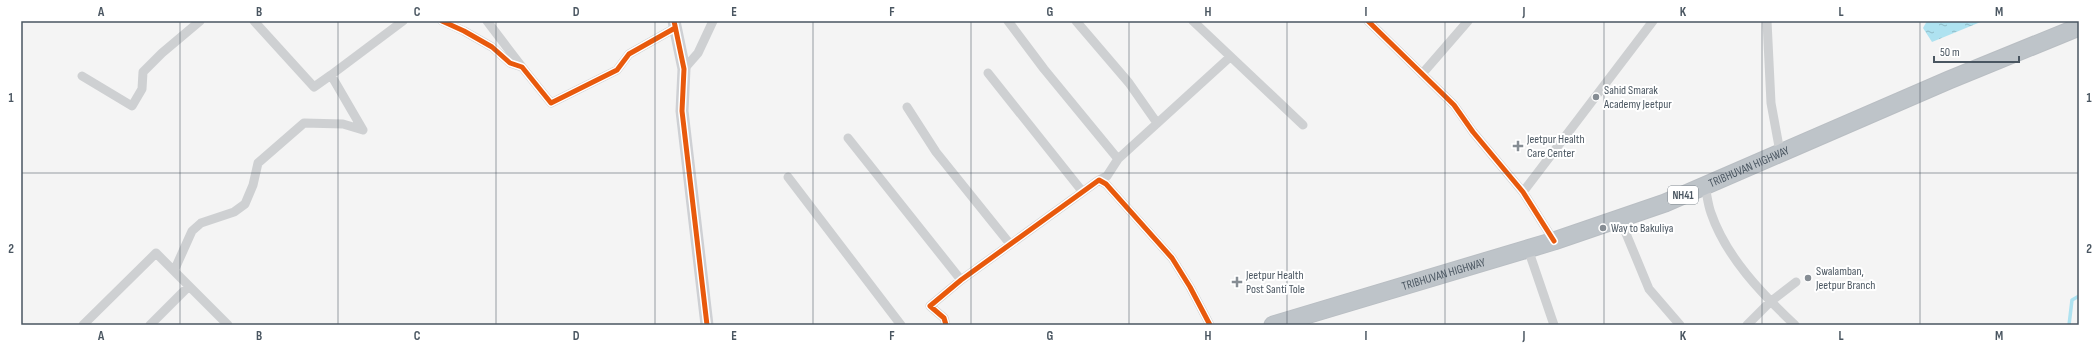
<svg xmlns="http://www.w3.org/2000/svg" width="2100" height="346" font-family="'Sofia Sans Condensed',sans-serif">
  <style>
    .water { fill: url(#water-ripples) }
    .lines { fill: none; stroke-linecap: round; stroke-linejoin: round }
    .stream { stroke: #aee2f0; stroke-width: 3.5 }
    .highway-casing { stroke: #b9bec3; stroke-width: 19 }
    .street { stroke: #ced0d2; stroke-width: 9 }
    .secondary { stroke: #ced0d4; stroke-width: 13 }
    .highway { stroke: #bec4c9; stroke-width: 17 }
    .cycleway-casing { stroke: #fff; stroke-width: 8 }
    .cycleway { stroke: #e8590c; stroke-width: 5 }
    .grid { fill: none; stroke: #4a5661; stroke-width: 1; stroke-opacity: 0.55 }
    .poi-dot { fill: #868d94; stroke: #fff; stroke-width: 1.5 }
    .labels { text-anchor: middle; stroke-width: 4; stroke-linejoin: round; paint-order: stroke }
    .shield { fill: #fff; stroke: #808990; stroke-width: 1 }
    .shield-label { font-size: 11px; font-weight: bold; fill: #4a5661 }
    .poi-label { font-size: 12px; fill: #4a5661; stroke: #fff; text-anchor: start }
    .street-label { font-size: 12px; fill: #4a5661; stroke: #fff }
    .neatline { fill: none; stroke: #4a5661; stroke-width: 1.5 }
    .grid-label { font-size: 13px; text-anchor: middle; font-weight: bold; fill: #4a5661 }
  </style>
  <defs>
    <pattern id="water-ripples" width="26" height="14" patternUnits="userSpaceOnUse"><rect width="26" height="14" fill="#aee2f0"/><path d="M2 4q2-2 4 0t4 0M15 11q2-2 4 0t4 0" fill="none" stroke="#90bac6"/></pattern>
  </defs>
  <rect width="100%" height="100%" fill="#f4f4f4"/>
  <path class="water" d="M1927 21H1983L1932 42 1923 28Z"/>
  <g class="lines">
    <path class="stream" d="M2069 325 2072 300 2079 296"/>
    <defs>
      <g id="highway">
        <path id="s1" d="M1273 325 1554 241 1665 203 1949 80 2079 27"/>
      </g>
    </defs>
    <use href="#highway" class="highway-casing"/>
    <path class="street" d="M254 21 314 87 331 75
      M442 21 464 31 492 47 510 63 522 67 551 103 617 70 629 54 675 28
      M487 21 522 67
      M1008 21 1044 69 1118 159
      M1076 21 1129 83 1157 123
      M1193 21 1303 125
      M1368 21 1454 105 1473 132 1523 192 1554 241
      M1767 21 1771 103 1780 152
      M684 69 698 53 713 21
      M988 73 1082 191
      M1422 74 1468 21
      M82 76 132 106 142 89 143 72 162 53 200 21
      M907 107 936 152 1010 244
      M363 130 331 75 403 21
      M848 138 961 280
      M788 177 901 325
      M1099 180 1107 176 1118 159 1230 57
      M1705 186C1707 195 1708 205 1711 213 1726 257 1762 294 1795 325
      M1523 192 1653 21
      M1620 219 1649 289 1680 325
      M1528 249 1554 325
      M174 271 192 231 201 223 234 212 245 204 253 185 258 163 304 123 343 124 363 130
      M83 325 156 253 228 325
      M150 325 189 286
      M946 325 944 318 930 306 961 280 1099 180 1106 184 1172 258 1190 287 1210 325
      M1747 325 1770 302 1796 282"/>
    <path class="secondary" d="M674 21 684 69 682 111 707 325"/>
    <use href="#highway" class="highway"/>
    <defs>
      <path id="cycleway" d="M442 21 464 31 492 47 510 63 522 67 551 103 617 70 629 54 675 28
        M674 21 684 69 682 111 707 325
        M1368 21 1454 105 1473 132 1523 192 1554 241
        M946 325 944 318 930 306 961 280 1099 180 1106 184 1172 258 1190 287 1210 325"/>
    </defs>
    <use href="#cycleway" class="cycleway-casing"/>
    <use href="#cycleway" class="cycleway"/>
  </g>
  <path class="grid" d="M180 21V325M338 21V325M496 21V325M655 21V325M813 21V325M971 21V325M1129 21V325M1287 21V325M1445 21V325M1604 21V325M1762 21V325M1920 21V325M21 173H2079"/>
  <g class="poi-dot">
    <circle cx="1596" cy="97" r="4"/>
    <path d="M1516 140h4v4h4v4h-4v4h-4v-4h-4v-4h4z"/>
    <circle cx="1603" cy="228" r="4"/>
    <circle cx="1808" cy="278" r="4"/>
    <path d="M1235 276h4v4h4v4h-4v4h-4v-4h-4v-4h4z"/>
  </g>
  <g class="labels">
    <rect class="shield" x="1668" y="186" width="30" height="18" rx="3"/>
    <g class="shield-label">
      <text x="1683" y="199">NH41</text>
    </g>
    <g class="poi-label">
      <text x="1604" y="94">Sahid Smarak<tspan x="1604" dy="14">Academy Jeetpur</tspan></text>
      <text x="1527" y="143">Jeetpur Health<tspan x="1527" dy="14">Care Center</tspan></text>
      <text x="1611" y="232">Way to Bakuliya</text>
      <text x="1816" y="275">Swalamban,<tspan x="1816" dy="14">Jeetpur Branch</tspan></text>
      <text x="1246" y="279">Jeetpur Health<tspan x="1246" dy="14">Post Santi Tole</tspan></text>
    </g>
    <g class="street-label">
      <text dy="4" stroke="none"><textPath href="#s1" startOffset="502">TRIBHUVAN HIGHWAY</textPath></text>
      <text dy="4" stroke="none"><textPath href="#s1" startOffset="178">TRIBHUVAN HIGHWAY</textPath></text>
    </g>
  </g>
  <rect width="2100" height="346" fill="none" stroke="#ffffff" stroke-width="44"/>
  <path d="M1934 56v6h85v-6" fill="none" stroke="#4a5661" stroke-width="2"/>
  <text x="1940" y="56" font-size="12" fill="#4a5661" stroke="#ffffff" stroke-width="3" paint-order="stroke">50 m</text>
  <rect x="22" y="22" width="2056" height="302" class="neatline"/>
  <g class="grid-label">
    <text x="101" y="16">A</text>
    <text x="259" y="16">B</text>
    <text x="417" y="16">C</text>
    <text x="576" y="16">D</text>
    <text x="734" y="16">E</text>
    <text x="892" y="16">F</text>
    <text x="1050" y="16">G</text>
    <text x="1208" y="16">H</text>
    <text x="1366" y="16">I</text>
    <text x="1524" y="16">J</text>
    <text x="1683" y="16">K</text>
    <text x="1841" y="16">L</text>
    <text x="1999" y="16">M</text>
    <text x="11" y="102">1</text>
    <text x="2089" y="102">1</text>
    <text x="11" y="253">2</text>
    <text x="2089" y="253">2</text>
    <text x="101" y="340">A</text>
    <text x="259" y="340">B</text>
    <text x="417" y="340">C</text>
    <text x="576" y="340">D</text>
    <text x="734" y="340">E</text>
    <text x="892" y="340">F</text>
    <text x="1050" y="340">G</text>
    <text x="1208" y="340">H</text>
    <text x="1366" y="340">I</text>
    <text x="1524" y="340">J</text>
    <text x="1683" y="340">K</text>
    <text x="1841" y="340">L</text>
    <text x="1999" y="340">M</text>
  </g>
</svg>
